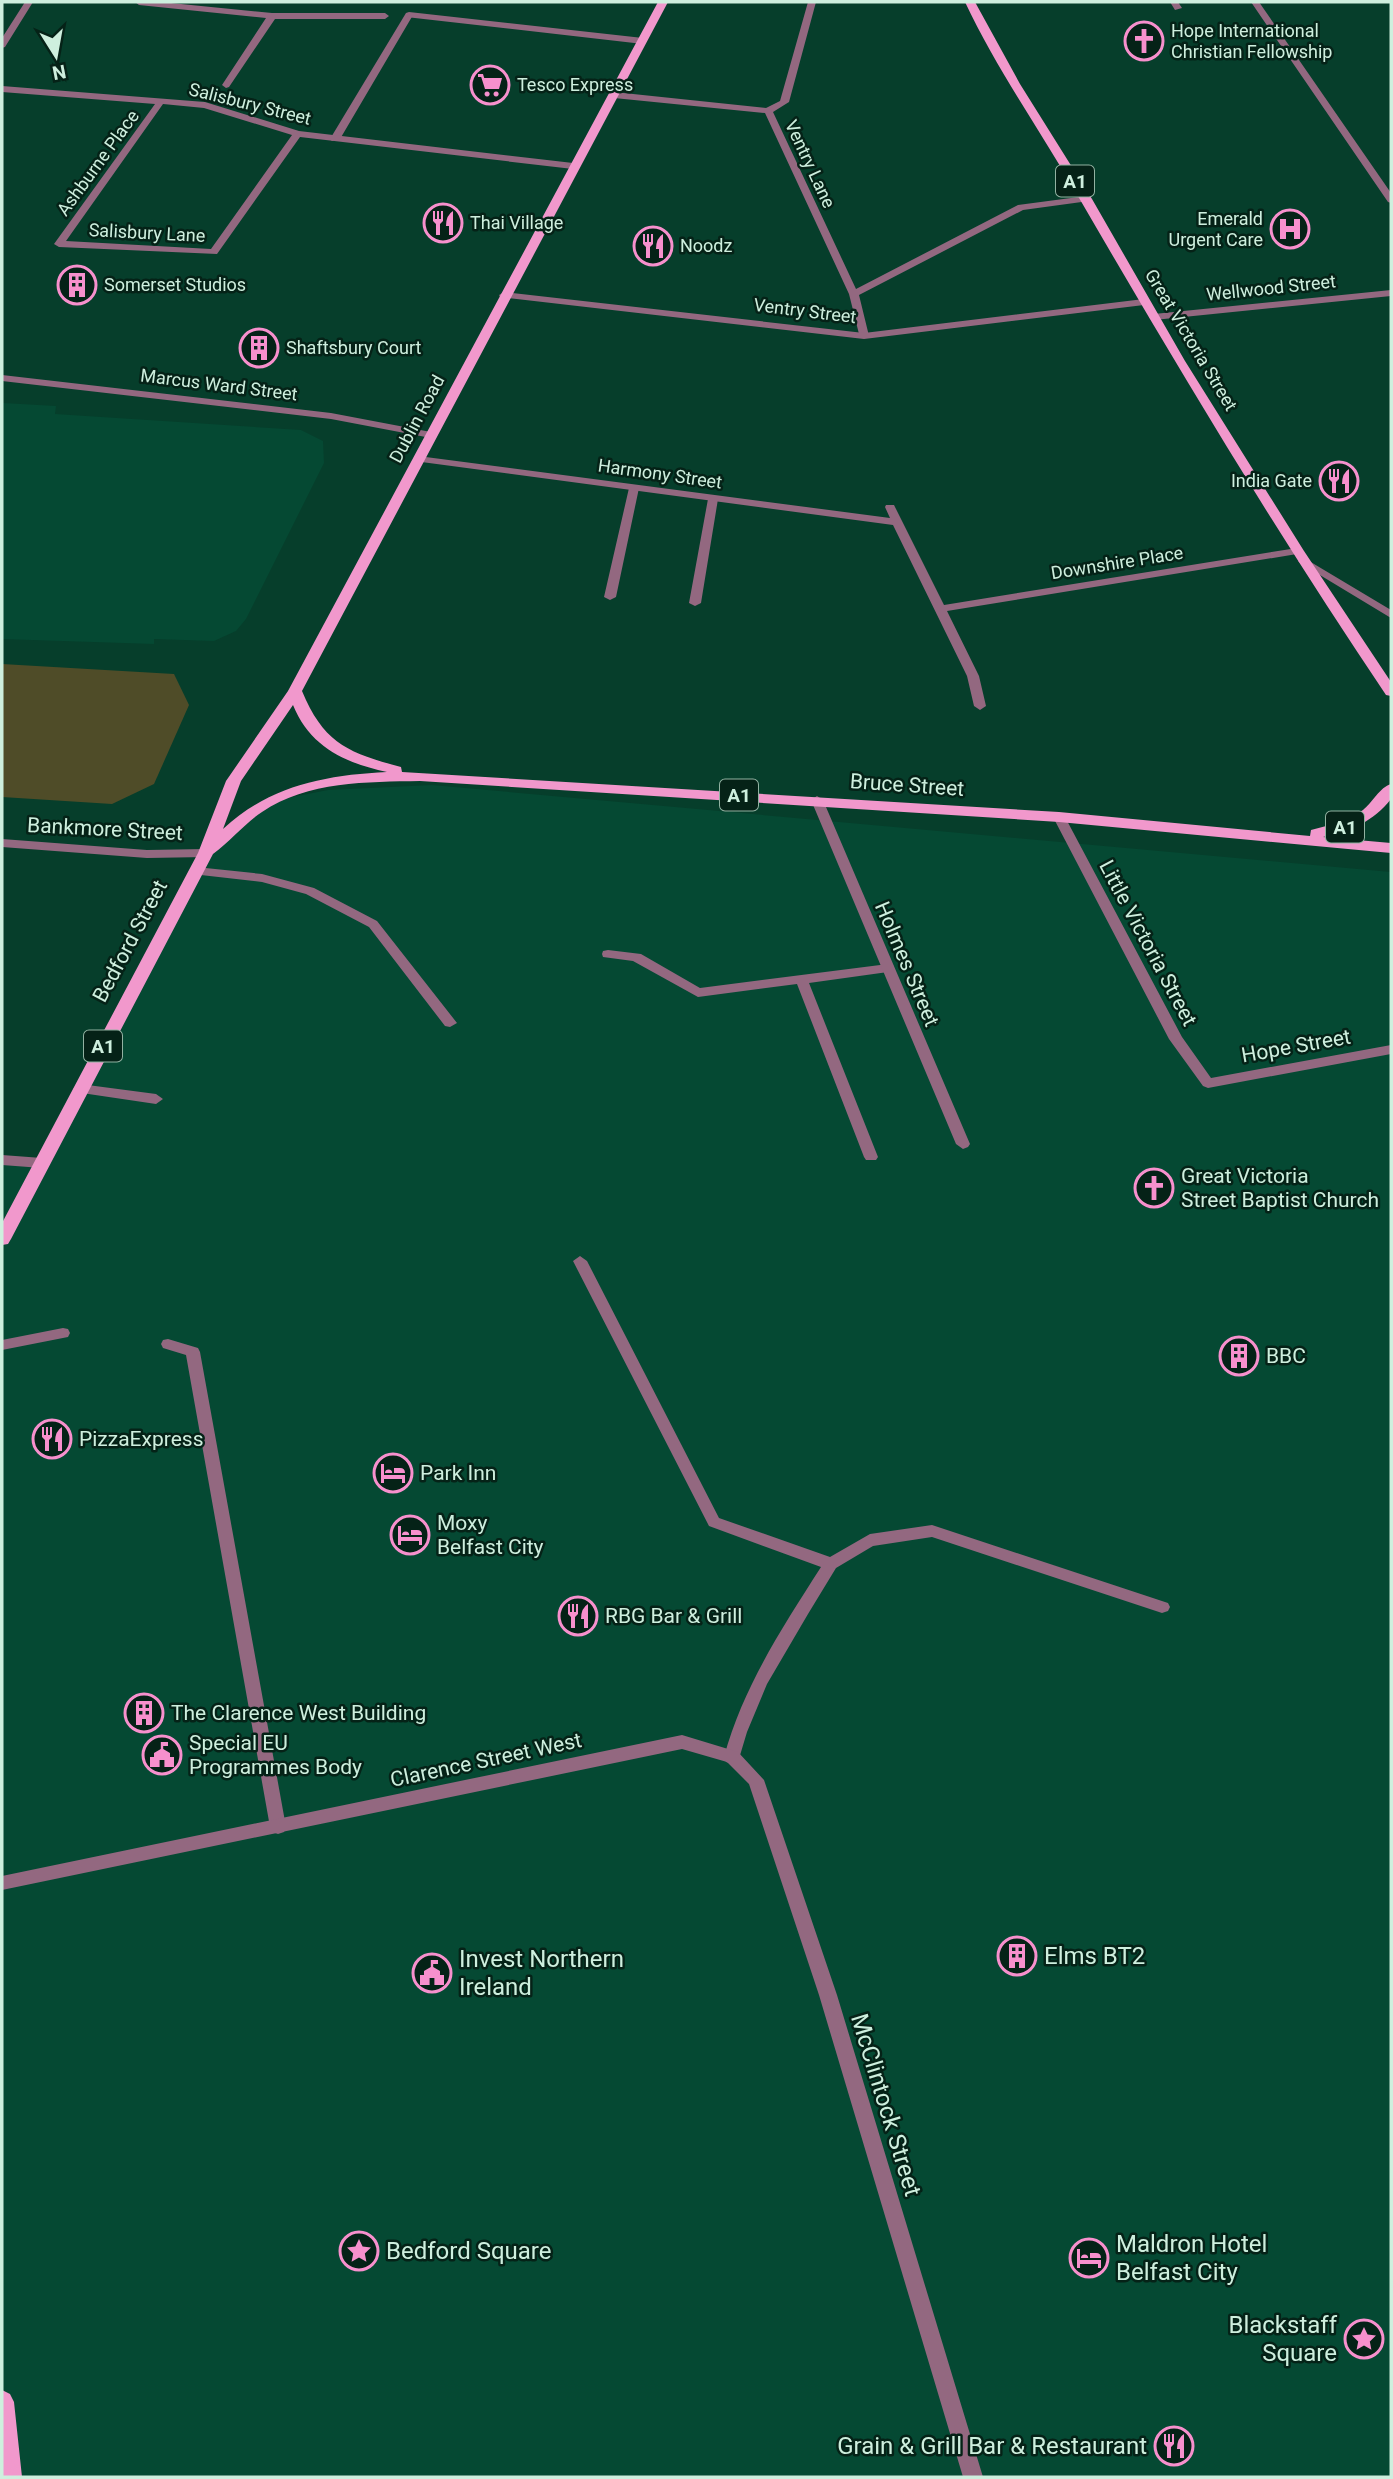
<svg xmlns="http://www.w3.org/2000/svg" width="1393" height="2479" font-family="Roboto,sans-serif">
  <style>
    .built { fill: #054933 }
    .green { fill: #4f4c28 }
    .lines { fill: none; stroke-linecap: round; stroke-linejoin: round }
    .service { fill: #936880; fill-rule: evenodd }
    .minor { fill: #936880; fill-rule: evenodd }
    .tertiary { fill: #936880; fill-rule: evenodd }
    .primary { fill: #f198cc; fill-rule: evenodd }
    .labels { text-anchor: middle; stroke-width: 5; stroke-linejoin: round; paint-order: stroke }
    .far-poi-label { font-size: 18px; fill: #ceefde; stroke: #052217; text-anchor: start }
    .far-street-label { font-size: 18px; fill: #ceefde; stroke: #052217 }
    .shield { fill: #052217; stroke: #92b2a2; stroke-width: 2 }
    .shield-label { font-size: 19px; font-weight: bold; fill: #ceefde }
    .street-label { font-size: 21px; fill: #ceefde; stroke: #052217 }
    .poi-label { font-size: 21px; fill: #ceefde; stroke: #052217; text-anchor: start }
    .near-poi-label { font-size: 24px; fill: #ceefde; stroke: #052217; text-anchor: start }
    .near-street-label { font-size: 24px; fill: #ceefde; stroke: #052217 }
  </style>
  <rect width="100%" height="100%" fill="#063e2b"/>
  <path class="built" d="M3 403 56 406 55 414 301 430 323 441 324 463 246 619 236 631 214 641 154 639V644L2 639Z
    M432 785 1391 872V2477H2V1160L43 1163 206 853 272 801 328 790Z"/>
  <path class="green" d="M2 664 174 674 189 705 154 784 112 804 2 797Z"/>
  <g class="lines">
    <path class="service" d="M808 2H816L789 102 773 112 856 289 1018 205 1086 196 1089 197V201L1023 210 859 295 869 336 860 338 849 294 765 113 614 98 609 95 614 92 766 108 780 101Z
      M1170 2H1178L1182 8 1175 10Z
      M1251 2H1259L1391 193V203L1388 202Z
      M406 13 413 15 340 139 332 141 330 139Z
      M634 485 639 488 616 597 610 600 604 597 629 488Z
      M713 496 718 499 701 603 695 606 689 603 708 499Z
      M196 867 262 874 314 888 377 921 457 1023 450 1027 445 1026 369 927 306 894 262 882 192 874 190 871 192 868Z
      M608 950 641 954 700 988 888 964 893 965 894 968 893 971 888 972 809 983 878 1157 876 1160H866L864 1157 797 984 698 997 633 961 603 957 602 954 603 951Z
      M80 1084 156 1094 163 1099 156 1104 75 1092 73 1089Z
      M580 1256 587 1261 719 1518 830 1557 870 1534 932 1525 1168 1603 1170 1607 1168 1611 1162 1613 932 1537 873 1546 836 1568 808 1614 767 1684 747 1732 738 1762 732 1764 726 1762 724 1757C743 1687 782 1628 821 1567L709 1526 573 1261Z
      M63 1328 68 1329 70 1333 68 1337 2 1350V1340Z
      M168 1339 198 1348 200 1352 286 1827 284 1832 278 1834 272 1832 270 1827 186 1355 163 1348 161 1344 163 1340Z"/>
    <path class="minor" d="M25 2H33L5 47 2 48V38Z
      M135 2H161L272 13H385L389 16 385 19H275L229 87 226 88 222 85 266 18 139 5Z
      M409 12 643 38 647 41 643 44 406 17V13Z
      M2 86 205 102 299 131 573 163 578 166 573 169 300 137 217 254 59 247 54 244 155 104 2 92ZM163 104 204 108 292 135 211 249 66 241Z
      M1391 290V296L1154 320 1149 317 1154 314Z
      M504 292 864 333 1144 299 1149 302 1144 305 864 339 500 297 499 295Z
      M2 375 331 413 431 432 436 435 431 438 331 419 2 381Z
      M418 456 890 518 885 507 886 505H894L944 605 1297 548 1303 551 1297 554 947 611 979 676 986 706 980 710 974 706 967 676 893 525 414 461V457Z
      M817 796 823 800 970 1144 968 1147 963 1149 956 1144 811 800Z
      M1059 813 1065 817 1182 1037 1211 1078 1391 1045V1054L1208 1088 1203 1086 1169 1039 1053 817Z
      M2 839 147 850 206 849 212 853 206 857 147 858 2 847Z
      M682 1735 738 1752 764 1780 837 1995 983 2477H963L819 1995 749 1784 727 1762 682 1749 2 1890V1876Z"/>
    <path class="tertiary" d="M1304 558 1391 610V618L1300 563 1298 561Z
      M2 1155 42 1158 49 1163 42 1168 2 1165Z"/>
    <path class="primary" d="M658 2H668L302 691C324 744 349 753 401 767L402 772 1059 812 1310 836 1311 830C1329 825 1346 822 1363 810 1372 803 1380 787 1391 784V799C1374 821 1350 832 1323 837L1391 843V853L1059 822 420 781C367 782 308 781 262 812 244 824 231 841 213 854L11 1239 8 1244 2 1245V1223L198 853 226 781 288 691ZM293 705C310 747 345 763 387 772 325 775 269 786 223 829L241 781Z
      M965 2H975L1020 84 1092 199 1185 361 1304 551 1391 682V696L1386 695C1278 535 1179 370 1082 203 1044 136 998 72 965 2Z
      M2 2390 10 2394 14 2402 22 2477H2Z"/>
  </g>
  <defs>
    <symbol id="church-ring" viewBox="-11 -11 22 22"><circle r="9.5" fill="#052217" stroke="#f790cd" stroke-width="1.5"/><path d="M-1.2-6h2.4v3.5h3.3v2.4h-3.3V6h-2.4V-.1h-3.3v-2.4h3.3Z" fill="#f790cd"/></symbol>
    <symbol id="supermarket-ring" viewBox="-11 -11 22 22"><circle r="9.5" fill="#052217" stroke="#f790cd" stroke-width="1.5"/><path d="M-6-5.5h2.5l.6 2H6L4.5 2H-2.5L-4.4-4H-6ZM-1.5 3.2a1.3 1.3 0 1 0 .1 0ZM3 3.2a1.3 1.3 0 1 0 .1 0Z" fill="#f790cd"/></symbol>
    <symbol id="restaurant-ring" viewBox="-11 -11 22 22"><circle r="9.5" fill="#052217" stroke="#f790cd" stroke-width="1.5"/><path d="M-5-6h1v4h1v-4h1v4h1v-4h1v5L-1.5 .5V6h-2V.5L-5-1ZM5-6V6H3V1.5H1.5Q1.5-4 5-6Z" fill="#f790cd"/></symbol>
    <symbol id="hospital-ring" viewBox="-11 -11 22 22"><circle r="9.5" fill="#052217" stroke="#f790cd" stroke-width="1.5"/><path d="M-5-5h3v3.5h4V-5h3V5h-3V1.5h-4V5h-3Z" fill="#f790cd"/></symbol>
    <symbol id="building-ring" viewBox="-11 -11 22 22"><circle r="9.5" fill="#052217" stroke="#f790cd" stroke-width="1.5"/><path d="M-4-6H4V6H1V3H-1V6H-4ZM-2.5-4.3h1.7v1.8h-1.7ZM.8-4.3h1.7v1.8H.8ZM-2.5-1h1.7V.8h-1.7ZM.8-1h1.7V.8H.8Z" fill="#f790cd"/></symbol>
    <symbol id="hotel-ring" viewBox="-11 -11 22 22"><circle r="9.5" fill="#052217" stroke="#f790cd" stroke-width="1.5"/><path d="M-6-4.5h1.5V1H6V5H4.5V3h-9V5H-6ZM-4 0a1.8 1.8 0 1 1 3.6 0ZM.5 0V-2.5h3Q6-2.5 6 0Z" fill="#f790cd"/></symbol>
    <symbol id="civic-ring" viewBox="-11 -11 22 22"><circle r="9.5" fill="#052217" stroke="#f790cd" stroke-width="1.5"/><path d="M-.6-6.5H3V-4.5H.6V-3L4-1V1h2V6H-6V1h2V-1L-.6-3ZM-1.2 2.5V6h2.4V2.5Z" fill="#f790cd"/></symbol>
    <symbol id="sight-ring" viewBox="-11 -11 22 22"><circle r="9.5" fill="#052217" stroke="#f790cd" stroke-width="1.5"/><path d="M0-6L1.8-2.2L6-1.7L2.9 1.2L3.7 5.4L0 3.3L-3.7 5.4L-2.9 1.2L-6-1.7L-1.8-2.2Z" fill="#f790cd"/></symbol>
  </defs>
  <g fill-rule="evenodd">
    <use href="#church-ring" x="1122" y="19" width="44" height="44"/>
    <use href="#supermarket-ring" x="468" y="63" width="44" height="44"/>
    <use href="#restaurant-ring" x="421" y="201" width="44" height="44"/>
    <use href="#hospital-ring" x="1268" y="207" width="44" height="44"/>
    <use href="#restaurant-ring" x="631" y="224" width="44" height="44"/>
    <use href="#building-ring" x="55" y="263" width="44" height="44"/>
    <use href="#building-ring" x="237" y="326" width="44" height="44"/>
    <use href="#restaurant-ring" x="1317" y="459" width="44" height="44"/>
    <use href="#church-ring" x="1132" y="1166" width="44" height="44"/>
    <use href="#building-ring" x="1217" y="1334" width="44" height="44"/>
    <use href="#restaurant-ring" x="30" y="1417" width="44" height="44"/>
    <use href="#hotel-ring" x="371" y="1451" width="44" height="44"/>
    <use href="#hotel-ring" x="388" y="1513" width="44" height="44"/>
    <use href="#restaurant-ring" x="556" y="1594" width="44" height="44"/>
    <use href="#building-ring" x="122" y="1691" width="44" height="44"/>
    <use href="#civic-ring" x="140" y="1733" width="44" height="44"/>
    <use href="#building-ring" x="995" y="1934" width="44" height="44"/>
    <use href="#civic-ring" x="410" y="1951" width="44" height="44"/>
    <use href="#sight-ring" x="337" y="2229" width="44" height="44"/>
    <use href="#hotel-ring" x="1067" y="2236" width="44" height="44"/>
    <use href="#sight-ring" x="1342" y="2317" width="44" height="44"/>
    <use href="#restaurant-ring" x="1152" y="2424" width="44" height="44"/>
  </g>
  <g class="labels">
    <g class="far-poi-label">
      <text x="1171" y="37">Hope International<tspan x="1171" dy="21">Christian Fellowship</tspan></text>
      <text x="517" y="91">Tesco Express</text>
      <text x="1263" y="225" text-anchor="end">Emerald<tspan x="1263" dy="21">Urgent Care</tspan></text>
      <text x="470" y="229">Thai Village</text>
      <text x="680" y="252">Noodz</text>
      <text x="104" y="291">Somerset Studios</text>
      <text x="286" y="354">Shaftsbury Court</text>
      <text x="1312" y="487" text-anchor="end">India Gate</text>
    </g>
    <g class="far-street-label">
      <text transform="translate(250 104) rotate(14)" y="6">Salisbury Street</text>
      <text transform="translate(98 163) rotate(-54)" y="6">Ashburne Place</text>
      <text transform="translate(810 164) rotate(65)" y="6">Ventry Lane</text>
      <text transform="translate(147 233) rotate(3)" y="6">Salisbury Lane</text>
      <text transform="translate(1271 288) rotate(-6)" y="6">Wellwood Street</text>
      <text transform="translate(805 311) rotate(7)" y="6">Ventry Street</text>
      <text transform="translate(1191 340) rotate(59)" y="6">Great Victoria Street</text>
      <text transform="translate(219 385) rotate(7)" y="6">Marcus Ward Street</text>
      <text transform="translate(417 419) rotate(-62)" y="6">Dublin Road</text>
      <text transform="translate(660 474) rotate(8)" y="6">Harmony Street</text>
      <text transform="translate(1117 563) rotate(-9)" y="6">Downshire Place</text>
    </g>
    <g class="shield">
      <rect x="1056" y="165.5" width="38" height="31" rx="5"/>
      <rect x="720" y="779.5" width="38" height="31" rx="5"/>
      <rect x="1326" y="811.5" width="38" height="31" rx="5"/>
      <rect x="84" y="1030.5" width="38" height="31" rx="5"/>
    </g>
    <g class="shield-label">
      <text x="1075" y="188">A1</text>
      <text x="739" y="802">A1</text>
      <text x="1345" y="834">A1</text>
      <text x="103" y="1053">A1</text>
    </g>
    <g class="street-label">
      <text transform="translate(907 785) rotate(4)" y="7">Bruce Street</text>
      <text transform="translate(105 829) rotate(3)" y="7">Bankmore Street</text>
      <text transform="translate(130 941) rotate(-62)" y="7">Bedford Street</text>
      <text transform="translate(1148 943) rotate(62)" y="7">Little Victoria Street</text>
      <text transform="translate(907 964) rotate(67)" y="7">Holmes Street</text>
      <text transform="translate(1296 1046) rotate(-10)" y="7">Hope Street</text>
      <text transform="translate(486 1760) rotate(-12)" y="7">Clarence Street West</text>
    </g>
    <g class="poi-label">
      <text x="1181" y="1183">Great Victoria<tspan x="1181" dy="24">Street Baptist Church</tspan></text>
      <text x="1266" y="1363">BBC</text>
      <text x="79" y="1446">PizzaExpress</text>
      <text x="420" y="1480">Park Inn</text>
      <text x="437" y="1530">Moxy<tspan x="437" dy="24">Belfast City</tspan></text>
      <text x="605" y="1623">RBG Bar &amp; Grill</text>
      <text x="171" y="1720">The Clarence West Building</text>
      <text x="189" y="1750">Special EU<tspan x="189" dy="24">Programmes Body</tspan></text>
    </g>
    <g class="near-poi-label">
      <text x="1044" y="1964">Elms BT2</text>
      <text x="459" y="1967">Invest Northern<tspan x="459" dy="28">Ireland</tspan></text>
      <text x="1116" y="2252">Maldron Hotel<tspan x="1116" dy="28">Belfast City</tspan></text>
      <text x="386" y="2259">Bedford Square</text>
      <text x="1337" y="2333" text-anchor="end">Blackstaff<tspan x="1337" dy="28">Square</tspan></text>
      <text x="1147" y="2454" text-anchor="end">Grain &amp; Grill Bar &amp; Restaurant</text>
    </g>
    <g class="near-street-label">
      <text transform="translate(886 2105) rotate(73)" y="8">McClintock Street</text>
    </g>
  </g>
  <rect width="1393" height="2479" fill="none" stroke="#ceefde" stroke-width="7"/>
  <g transform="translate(56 56) rotate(169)" stroke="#052217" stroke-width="5" paint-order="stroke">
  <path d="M0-5L12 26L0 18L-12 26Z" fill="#ceefde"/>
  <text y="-10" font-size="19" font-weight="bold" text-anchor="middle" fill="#ceefde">N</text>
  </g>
</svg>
